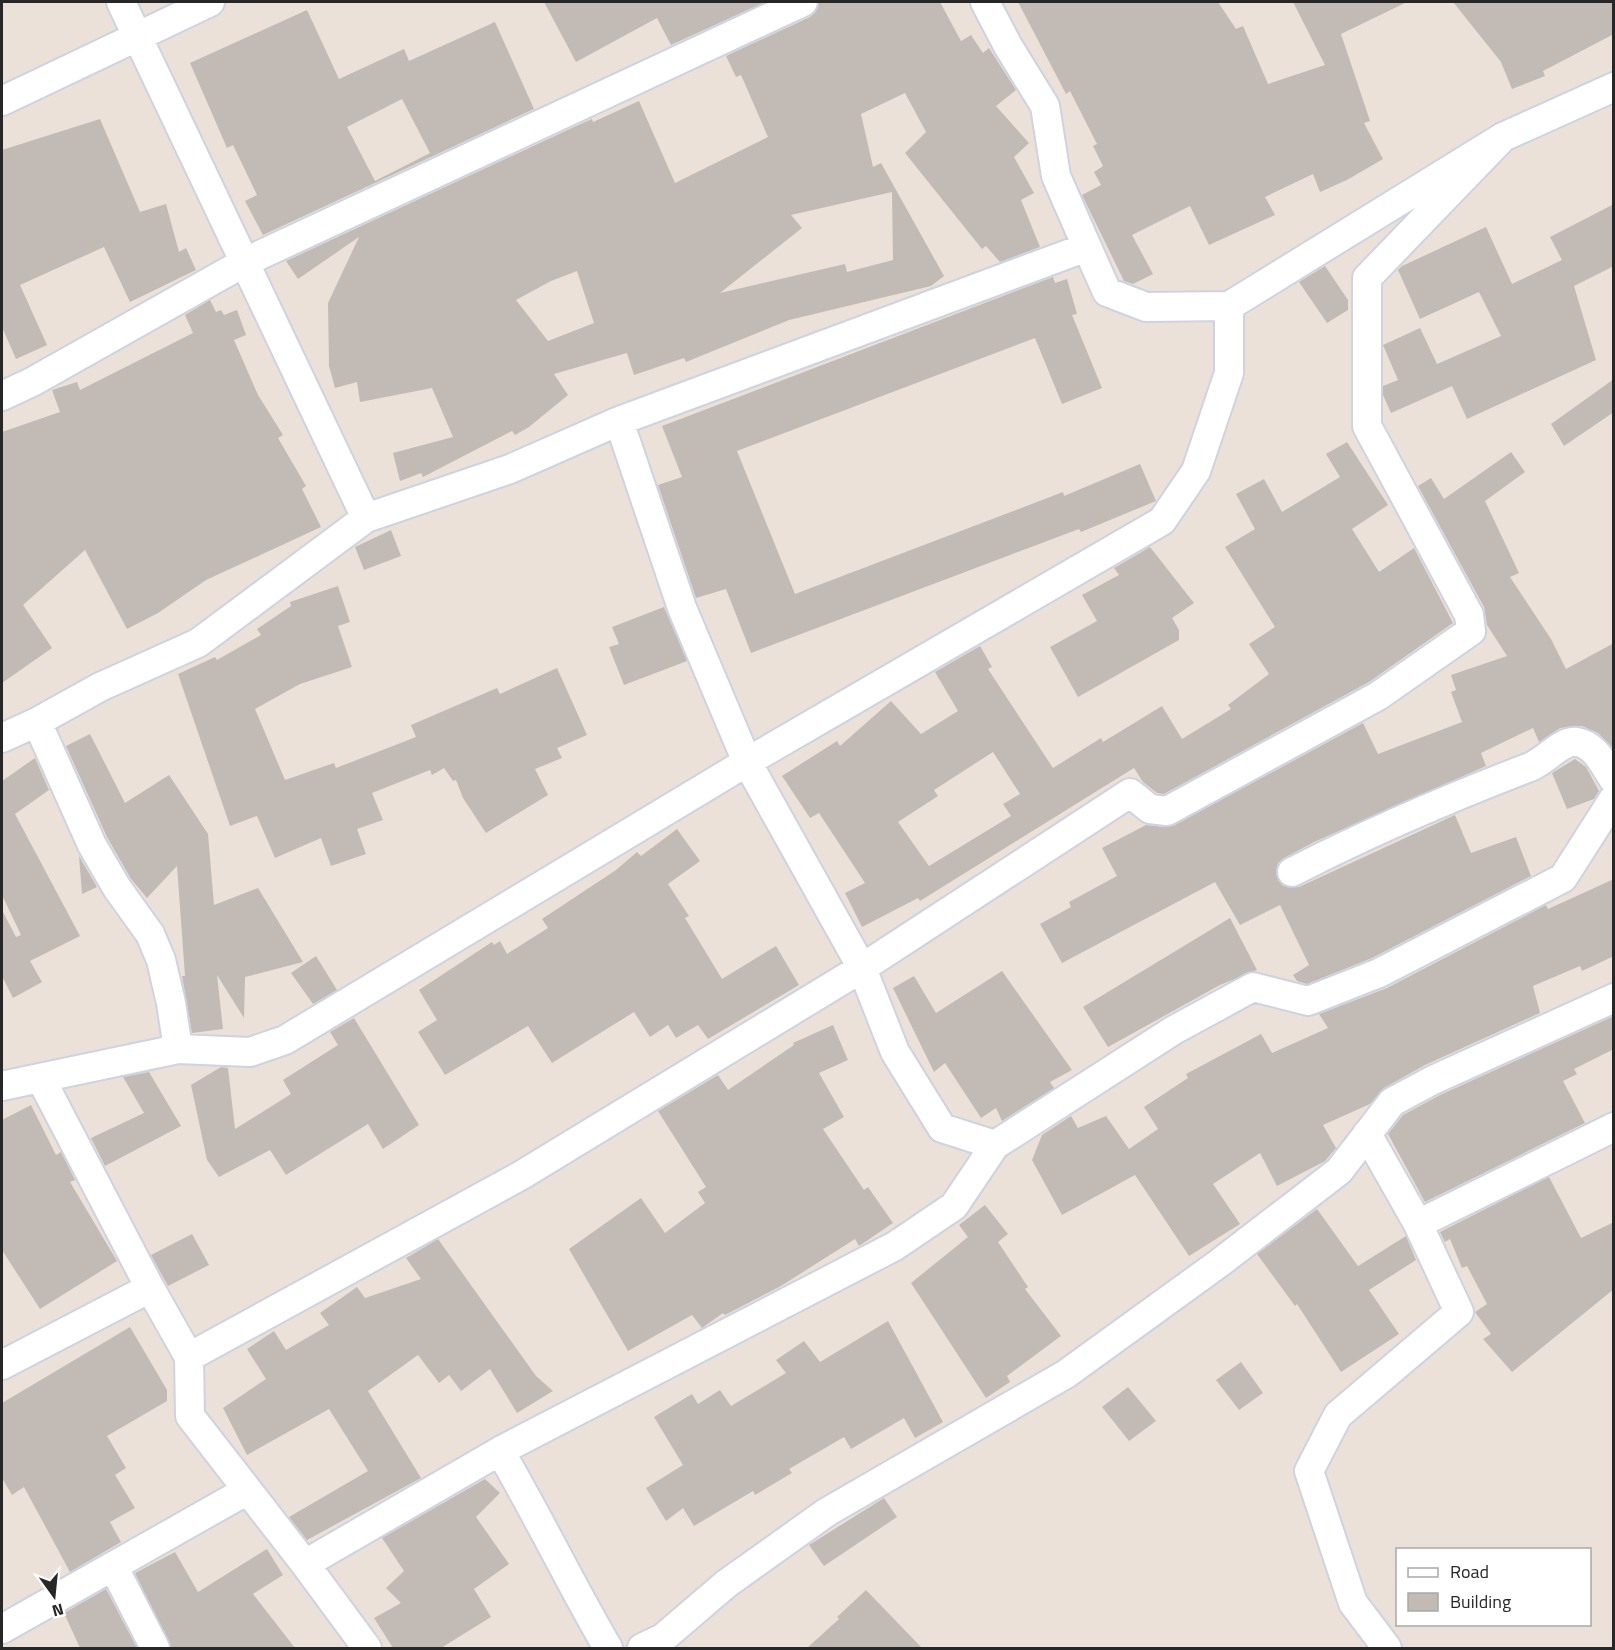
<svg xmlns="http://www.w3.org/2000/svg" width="1615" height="1650" font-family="'Titillium Web',sans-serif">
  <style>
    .building { fill: #c2bbb5; fill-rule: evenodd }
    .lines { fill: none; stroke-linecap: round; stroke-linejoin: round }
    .minor-casing { stroke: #cdd3e1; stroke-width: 32 }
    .minor { stroke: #fff; stroke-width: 28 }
  </style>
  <rect width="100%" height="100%" fill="#ebe1d8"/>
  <path class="building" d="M544 2H765L671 45 657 18 576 62Z
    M819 2H940L961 41 971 35 983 53 989 48 1016 90 996 106 1029 143 1014 157 1034 193 1021 200 1040 247 1000 262 986 246 982 249 905 153 926 132 905 93 861 114 873 167 881 163 944 276 931 286 789 320 686 362 684 358 634 375 627 353 554 374 568 395 529 427 515 435 512 431 423 477 421 473 400 481 393 453 453 437 432 388 360 402 357 382 335 388 329 366 328 303 359 237 298 279 286 261 574 127 592 119 593 122 639 101 675 183 768 137 741 75 736 77 726 56 810 17 815 13ZM892 192 893 260 847 272 845 264 720 293 802 228 791 215ZM577 271 594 323 548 341 516 300 551 281Z
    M1018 2H1218L1236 29 1243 26 1268 84 1325 65 1293 2H1407L1341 34 1370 121 1364 123 1383 159 1347 180 1320 192 1313 174 1265 197 1275 215 1209 245 1190 206 1132 235 1153 274 1133 284 1124 281 1082 195 1101 185 1094 172 1103 166 1093 146 1097 144 1070 91 1066 94Z
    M1453 2H1614V34L1543 71 1545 76 1512 89 1501 62Z
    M307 10 339 79 404 49 409 61 495 22 534 109 263 235 245 201 257 195 233 145 227 148 190 63ZM402 99 430 153 375 181 347 127Z
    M100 119 140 212 166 204 179 252 186 248 196 270 130 302 104 247 20 285 47 345 16 359 2 327V150Z
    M1614 204V266L1574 286 1596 360 1467 419 1452 386 1391 413 1383 395V386L1398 380 1383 345 1420 328 1437 364 1501 336 1479 292 1420 319 1398 270 1402 266 1486 227 1512 284 1562 260 1550 237Z
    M1325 266 1348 300V310L1327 323 1299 282Z
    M1053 277 1055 283 1067 279 1077 314 1072 315 1102 388 1062 404 1035 338 737 451 795 594 1063 492 1064 496 1140 464 1156 501 1081 532 1079 529 751 653 726 589 696 598 658 485 682 477 662 426Z
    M210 300 216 312 221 310 224 315 237 310 246 335 234 340 258 395 283 435 278 438 306 486 302 489 321 527 206 580 158 613 127 629 85 550 23 605 52 648 2 683V432L60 412 52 390 77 382 80 390 193 333 185 315Z
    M1614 379V412L1564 446 1551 424Z
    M1347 442 1388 505 1352 529 1379 572 1414 548 1453 623 1369 682 1164 794 1157 793 1143 782 1134 768 920 901 918 898 862 927 845 893 865 883 819 813 810 818 782 776 837 741 840 746 891 701 921 734 958 711 935 672 980 646 992 667 988 669 1053 768 1101 738 1103 742 1162 706 1182 739 1231 709 1228 705 1269 674 1249 644 1275 627 1225 547 1255 529 1236 494 1264 479 1282 512 1340 477 1326 454ZM993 752 1020 794 1003 804 1011 816 929 866 898 822 938 796 934 790Z
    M1511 452 1525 472 1485 501 1519 573 1510 577 1551 639 1566 669 1614 643V749L1598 733 1582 726 1560 728 1539 742 1533 728 1481 753 1486 766 1314 842 1284 858 1278 863 1276 872 1278 880 1283 886 1299 887 1455 815 1471 853 1516 837 1531 876 1372 958 1307 984 1297 981 1293 975 1309 965 1280 905 1240 925 1215 882 1062 963 1040 924 1071 907 1069 902 1117 876 1102 848 1146 825 1165 827 1175 825 1363 723 1378 754 1462 722 1451 692 1456 690 1451 675 1507 656 1487 625 1484 607 1418 486 1431 478 1444 499Z
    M391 530 401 556 364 570 355 547Z
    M1150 547 1194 603 1172 618 1179 630V640L1078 697 1050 647 1097 621 1082 595 1119 575 1114 568Z
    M338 586 350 622 338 626 352 667 300 684 255 709 285 780 334 763 336 768 416 737 411 725 497 688 500 694 557 668 587 735 557 748 562 758 535 769 548 795 486 833 463 798 456 780 453 781 444 768 432 775 430 770 372 793 383 820 357 829 366 854 331 866 321 838 275 858 257 816 230 826 178 674 215 657 217 660 261 635 257 629 291 606 290 602Z
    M664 607 687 661 624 685 609 647 619 644 612 627Z
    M90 734 125 803 169 775 208 834 214 905 258 888 303 962 245 977 244 1018 217 975 223 1029 192 1033 182 976H185L177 866 147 898 131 879 107 837 66 746Z
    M35 758 49 790 15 814 80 936 30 961 42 982 13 998 2 976V910L16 937 21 935 2 895V781Z
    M1575 759 1586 767 1599 791 1594 799 1567 809 1552 773Z
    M677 829 700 861 668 884 689 916 685 918 722 979 776 946 799 985 708 1039 698 1025 676 1038 668 1025 650 1037 634 1012 552 1063 528 1026 445 1075 418 1032 437 1020 419 990 492 942 494 945 500 941 507 954 548 928 542 919 616 870 637 852 641 856Z
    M79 856 97 887 82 894Z
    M1614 879V956L1582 971 1580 966 1533 986 1540 1013 1425 1065 1384 1088 1370 1104 1323 1125 1336 1148 1325 1161 1277 1186 1260 1153 1213 1184 1240 1224 1189 1256 1135 1175 1062 1215 1032 1160 1042 1135 1071 1116 1078 1128 1106 1116 1129 1149 1158 1129 1144 1107 1188 1078 1186 1074 1261 1034 1272 1053 1328 1028 1319 1014 1387 988 1546 905 1548 909Z
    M1230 918 1257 970 1220 985 1108 1047 1083 1007Z
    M316 956 337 990 313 1004 291 973Z
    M1002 971 1072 1070 1050 1082 1054 1088 1002 1121 996 1108 981 1118 945 1063 934 1072 893 988 914 976 936 1013Z
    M1614 1016V1049L1574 1069 1577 1074 1563 1081 1585 1123 1425 1202 1388 1134 1403 1115 1440 1095Z
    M354 1018 419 1125 383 1149 368 1124 286 1175 270 1150 219 1177 207 1160 191 1085 221 1067 228 1068 235 1129 291 1094 283 1080 338 1045 330 1032Z
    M833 1025 848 1060 819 1073 844 1117 823 1129 864 1190 868 1187 893 1223 859 1246 855 1239 781 1286 725 1315 723 1313 702 1328 692 1315 628 1351 569 1249 641 1198 665 1233 705 1203 698 1192 706 1187 658 1111 718 1075 728 1090 794 1045 793 1043Z
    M149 1072 181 1126 105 1166 91 1138 144 1113 123 1077Z
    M31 1105 56 1155 61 1152 75 1180 70 1182 117 1261 40 1309 2 1250V1120Z
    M1549 1177 1581 1238 1614 1222V1289L1512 1372 1483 1339 1491 1334 1475 1312 1487 1304 1467 1266 1462 1268 1450 1239 1445 1242 1440 1232Z
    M985 1205 1008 1234 998 1242 1028 1287 1025 1289 1061 1336 1007 1376 1010 1382 986 1398 911 1283 968 1237 959 1225Z
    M1317 1209 1358 1266 1406 1236 1416 1260 1369 1290 1399 1334 1341 1372 1297 1304 1295 1306 1257 1254Z
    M192 1234 209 1265 168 1286 151 1255Z
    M438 1239 536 1376 553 1391 517 1413 490 1369 461 1391 449 1375 439 1383 418 1355 368 1391 421 1478 307 1540 289 1517 368 1471 329 1409 247 1455 223 1408 266 1379 247 1349 274 1331 286 1350 329 1325 320 1313 357 1287 365 1298 421 1279 406 1258Z
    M888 1321 943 1422 915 1438 904 1418 851 1449 844 1437 789 1469 792 1473 755 1495 753 1491 694 1526 683 1508 666 1521 646 1488 683 1465 654 1417 692 1394 698 1404 720 1390 731 1406 786 1373 776 1360 804 1341 820 1362Z
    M130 1327 167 1390V1401L107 1436 126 1468 115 1475 135 1508 110 1522 121 1542 70 1572 24 1487 12 1495 2 1478V1403Z
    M1241 1362 1263 1393 1239 1410 1216 1380Z
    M1128 1387 1156 1421 1129 1441 1102 1407Z
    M485 1479 500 1493 476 1517 509 1564 474 1589 491 1617 441 1648H393L374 1618 401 1603 386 1588 404 1571 382 1538Z
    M884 1498 897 1517 824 1566 809 1545Z
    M267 1549 283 1575 253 1594 295 1648H171L135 1573 175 1552 198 1592Z
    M106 1589 137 1648H80L64 1613Z
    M866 1590 922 1648H807L839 1619 837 1617Z"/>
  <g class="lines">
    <defs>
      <path id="minor" d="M121 2 366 518
        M985 2 1008 46 1045 106 1056 176 1087 247
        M2 101 210 2
        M2 396 32 382 245 262 803 2
        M619 421 682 608 747 762 862 968 895 1052 942 1128 995 1145
        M37 722 92 845 117 888 150 934 161 960 171 1003 178 1049
        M2 738 37 722 100 687 198 643 366 518 510 469 619 421 1087 247 1107 292 1146 307 1229 306
        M1292 872C1370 832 1449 798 1530 767 1547 760 1561 740 1577 742 1596 745 1604 766 1614 780
        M41 1079 150 1288
        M2 1086 178 1049 250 1052 285 1040 747 762 1162 521 1196 471 1229 373V306L1503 137 1614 87
        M1367 1134 1418 1224 1614 1127
        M189 1357 520 1176 862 968 1130 793 1150 809 1167 811 1378 696 1471 631 1469 615 1367 426V278L1503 137
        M2 1365 150 1288 189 1357 190 1416 305 1564 367 1648
        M500 1451C538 1516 570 1583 608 1648
        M305 1564 500 1451 895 1246 954 1206 995 1145 1174 1030 1253 987 1308 1001 1379 973 1563 878 1614 798
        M113 1566 155 1648
        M2 1629 246 1491
        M642 1648 663 1638 726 1584 827 1512 1066 1374 1218 1264 1339 1171 1392 1102 1433 1080 1614 998
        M1387 1648 1353 1603 1309 1471 1338 1415 1459 1312 1418 1224"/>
    </defs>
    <use href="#minor" class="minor-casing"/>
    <use href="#minor" class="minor"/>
  </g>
  <rect width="1615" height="1650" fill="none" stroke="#272727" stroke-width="6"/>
  <rect x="1396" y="1548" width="195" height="78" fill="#ffffff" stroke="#a9a9a9" stroke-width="1.5"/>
  <rect x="1408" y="1568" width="30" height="9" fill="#ffffff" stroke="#a9a9a9" stroke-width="1.5"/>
  <text x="1450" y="1578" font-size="18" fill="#272727">Road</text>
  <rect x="1408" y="1593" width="30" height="18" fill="#c2bbb5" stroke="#a9a9a9" stroke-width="1.5"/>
  <text x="1450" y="1608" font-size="18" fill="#272727">Building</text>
  <g transform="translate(54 1596) rotate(165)" stroke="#ffffff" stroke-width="4.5" paint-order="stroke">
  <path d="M0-4.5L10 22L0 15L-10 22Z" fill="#272727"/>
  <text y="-9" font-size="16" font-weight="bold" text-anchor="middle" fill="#272727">N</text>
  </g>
</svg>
